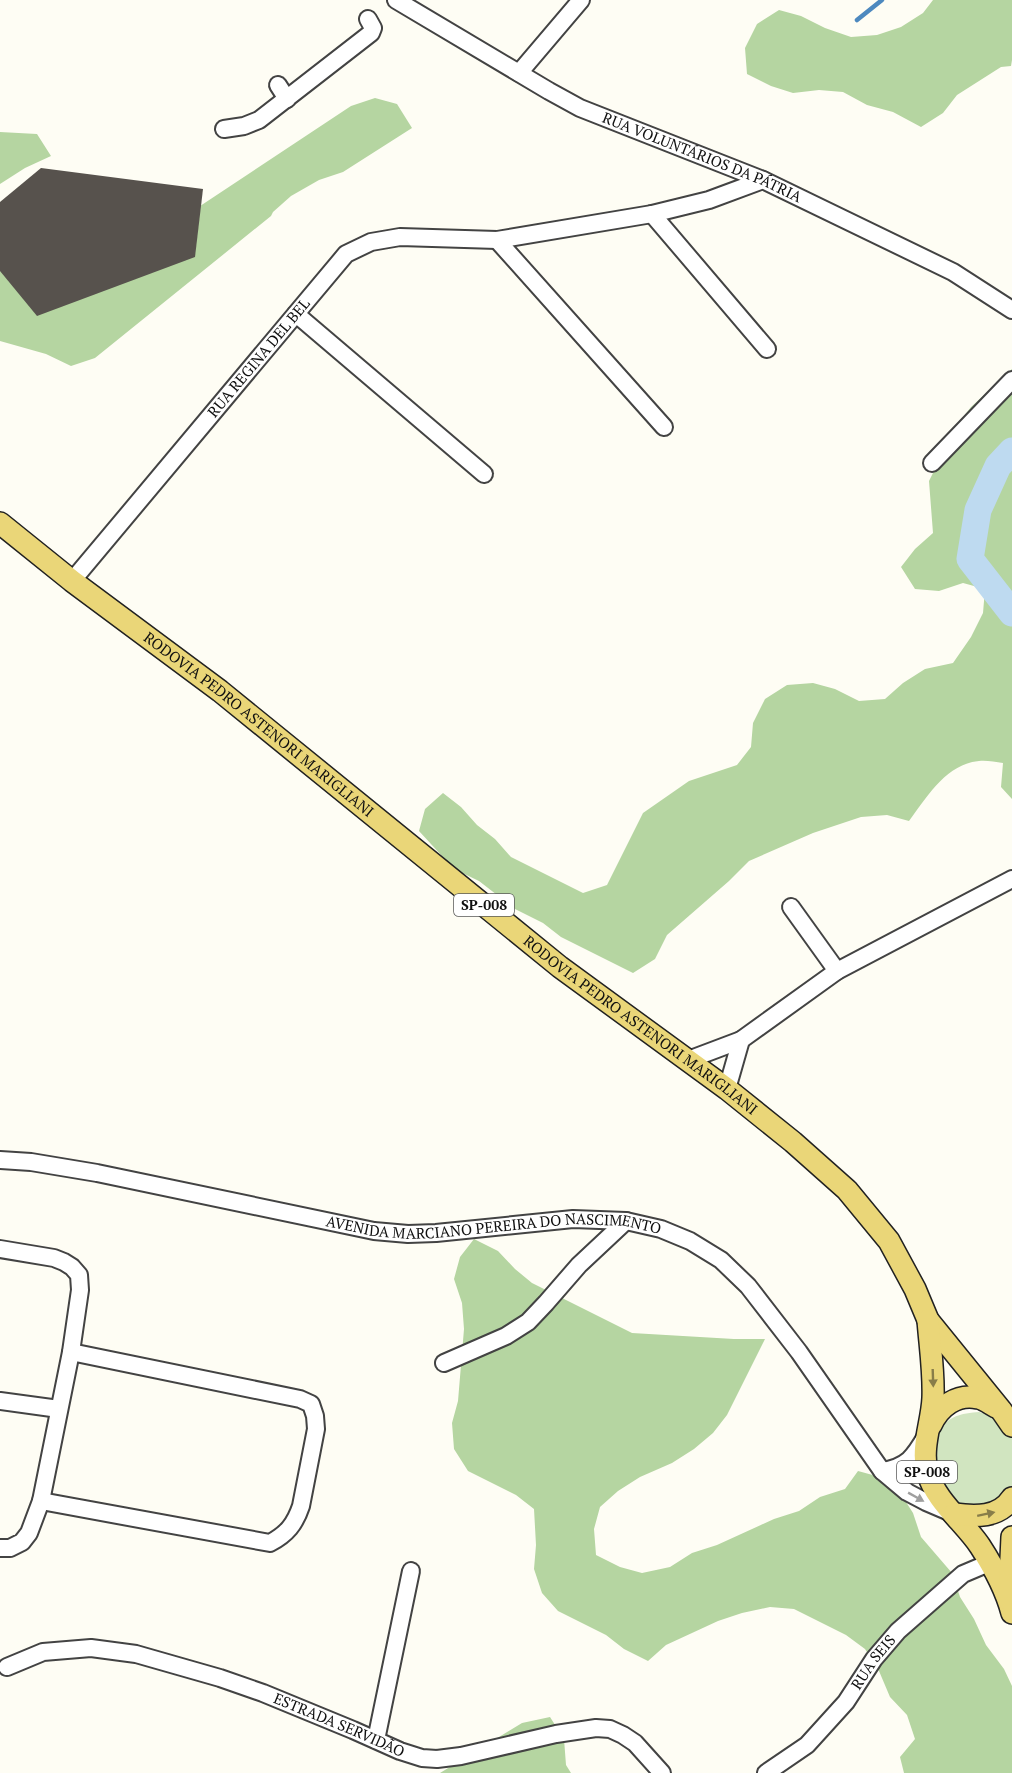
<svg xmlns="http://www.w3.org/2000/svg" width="1012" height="1773" font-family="'PT Serif',serif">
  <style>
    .green { fill: #d1e5c0 }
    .forest { fill: #b5d5a1 }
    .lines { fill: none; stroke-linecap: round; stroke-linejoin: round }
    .stream { stroke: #4d89bf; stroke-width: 4.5 }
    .river { stroke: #bedaf0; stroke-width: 27 }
    .building { fill: #57524d }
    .minor-casing { stroke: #434343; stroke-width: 20 }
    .major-casing { stroke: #212121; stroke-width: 24 }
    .minor { stroke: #fff; stroke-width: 16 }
    .major { stroke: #ead678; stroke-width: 21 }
    .oneway { fill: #887d49 }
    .oneway2 { fill: #9f9f9f }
    .labels { text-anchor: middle; stroke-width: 6; stroke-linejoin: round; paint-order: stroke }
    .shield { fill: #fff; stroke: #585858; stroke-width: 1.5 }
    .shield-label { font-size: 14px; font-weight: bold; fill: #101010 }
    .street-label { font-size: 15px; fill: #101010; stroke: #fff }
  </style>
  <rect width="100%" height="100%" fill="#fefdf4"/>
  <path class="green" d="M979 1412 993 1416 1012 1431V1488C996 1503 974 1513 953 1501 949 1498 944 1495 942 1492 936 1482 932 1463 928 1452 942 1424 946 1414 979 1412Z"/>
  <path class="forest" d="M933 0H1012V60L1011 66 1001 67 957 95 943 113 921 127 893 112 867 105 843 92 819 90 793 93 771 86 747 74 745 48 757 24 779 10 801 16 825 28 851 37 877 35 901 27 923 13Z
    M375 98 397 104 412 128 343 172 319 180 291 196 273 212 271 216 95 358 71 366 46 354 0 341V266L179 220 351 106Z
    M0 132 37 134 51 156 25 168 0 184Z
    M1012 369V799L1001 787 1003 763C995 762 986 760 979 761 946 764 927 797 909 821L887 815 861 817 813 833 749 861 729 881 667 935 655 959 633 973 561 937 543 923 515 909 479 881 454 869 419 831 425 809 443 793 461 807 477 825 495 839 511 857 583 893 607 885 643 813 689 781 737 765 751 747 753 723 765 699 787 685 813 683 835 689 859 701 885 699 903 683 925 669 953 663 971 637 983 613 985 589 963 583 939 591 915 589 901 567 915 549 933 533 929 481 957 425 971 407Z
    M474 1239 498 1251 515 1269 532 1283 632 1333 734 1339H765L727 1415 713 1433 694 1449 672 1463 640 1477 618 1491 600 1507 594 1529 596 1555 620 1567 642 1573 670 1567 692 1553 717 1545 774 1519 799 1511 820 1497 845 1489 858 1471 880 1477 899 1491 913 1513 921 1537 952 1573 960 1597 974 1619 986 1645 1004 1669 1012 1686V1773H904L900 1757 915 1739 907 1715 890 1697 879 1671 865 1649 846 1635 794 1609 770 1607 742 1613 718 1621 666 1645 648 1661 624 1649 606 1635 558 1611 542 1593 534 1569 536 1545 534 1509 516 1495 468 1471 454 1449 452 1423 458 1401 464 1329 462 1303 454 1279 460 1257Z
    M550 1717 564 1739 566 1765 571 1773H440L522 1723Z"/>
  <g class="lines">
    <path class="stream" d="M857 20 882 0"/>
    <path class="river" d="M1012 451 998 466 978 510 970 559 1012 613"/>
  </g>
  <path class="building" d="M41 168 203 189 195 257 37 316 0 271V202Z"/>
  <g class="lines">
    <defs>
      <g id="minor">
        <path id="s1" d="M396 0 549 91 580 108 763 180 953 272 1012 310"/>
        <path d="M519 73 581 0"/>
        <path d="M278 85 287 99"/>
        <path d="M224 129 244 126 259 120 371 33 373 28 368 19"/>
        <path d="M652 214 767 349"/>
        <path d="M497 240 664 427"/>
        <path d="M296 314 484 474"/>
        <path d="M932 463 1012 380"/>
        <path id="s2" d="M72 581 346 254 371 242 400 237 497 240 652 214 709 200 763 180"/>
        <path d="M791 907 837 971"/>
        <path d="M688 1060 741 1040 837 971 1012 879"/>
        <path d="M727 1089 741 1040"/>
        <path id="s3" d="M0 1160 31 1162 97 1173 374 1231 408 1234 436 1233 573 1219 626 1221 661 1229 690 1241 721 1260 748 1286 799 1352 882 1471 907 1492 926 1502 954 1514"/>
        <path d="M0 1249 54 1258 64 1262 72 1267 79 1275 80 1290 71 1352 41 1501 29 1533 22 1542 10 1548H0"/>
        <path d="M444 1363 506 1336 528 1322 546 1303 579 1265 626 1221"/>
        <path d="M0 1401 59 1409"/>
        <path d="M882 1471C907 1467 914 1457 926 1436"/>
        <path d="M41 1501 270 1543C287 1534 295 1524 301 1506L316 1429 315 1416 311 1404 300 1399 71 1352"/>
        <path id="s4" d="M7 1667 43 1652 91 1648 136 1654 220 1678 263 1693 353 1730 400 1751 422 1758 437 1759 461 1756 556 1734 596 1728 610 1729 623 1735 635 1743 662 1773"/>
        <path d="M376 1740 411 1571"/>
        <path id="s5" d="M766 1773 807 1745 846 1702 874 1659 898 1631 963 1574 989 1563"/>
      </g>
      <g id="major">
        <path id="s6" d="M0 523 72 581 220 691 560 967 727 1089 793 1142 847 1190 889 1241 915 1289 928 1320 1001 1410 1012 1426"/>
        <path d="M928 1320C930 1346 934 1372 933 1398 932 1422 921 1447 927 1471 935 1501 964 1522 980 1546 993 1566 1006 1590 1012 1613"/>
        <path d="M931 1425C939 1407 957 1393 978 1398 984 1399 990 1404 996 1407"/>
        <path d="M954 1514C975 1517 999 1518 1012 1498"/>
        <path d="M1009 1600 1012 1537"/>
      </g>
    </defs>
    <use href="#minor" class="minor-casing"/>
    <use href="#major" class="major-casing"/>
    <use href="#minor" class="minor"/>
    <use href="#major" class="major"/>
  </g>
  <defs><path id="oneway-solid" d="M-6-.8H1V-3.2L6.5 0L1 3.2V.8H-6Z" transform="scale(1.5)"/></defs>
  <g class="oneway">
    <use href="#oneway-solid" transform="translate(933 1378) rotate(88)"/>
    <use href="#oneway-solid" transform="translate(986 1514) rotate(-12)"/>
  </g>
  <use class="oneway2" href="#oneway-solid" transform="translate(916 1497) rotate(29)"/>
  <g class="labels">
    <g class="shield">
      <rect x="454" y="894" width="60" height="22" rx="4.5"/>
      <rect x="897" y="1461" width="60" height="22" rx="4.5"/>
    </g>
    <g class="shield-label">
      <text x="484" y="910">SP-008</text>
      <text x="927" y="1477">SP-008</text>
    </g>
    <g class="street-label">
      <text dy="5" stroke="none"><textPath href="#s1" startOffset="345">RUA VOLUNTÁRIOS DA PÁTRIA</textPath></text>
      <text dy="5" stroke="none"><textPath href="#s2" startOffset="291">RUA REGINA DEL BEL</textPath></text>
      <text dy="5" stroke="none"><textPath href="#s6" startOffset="328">RODOVIA PEDRO ASTENORI MARIGLIANI</textPath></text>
      <text dy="5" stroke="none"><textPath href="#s6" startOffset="814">RODOVIA PEDRO ASTENORI MARIGLIANI</textPath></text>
      <text dy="5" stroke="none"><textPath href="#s3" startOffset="501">AVENIDA MARCIANO PEREIRA DO NASCIMENTO</textPath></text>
      <text dy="5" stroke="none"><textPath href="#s5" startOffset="156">RUA SEIS</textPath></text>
      <text dy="5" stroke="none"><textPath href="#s4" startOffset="348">ESTRADA SERVIDÃO</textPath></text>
    </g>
  </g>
</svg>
